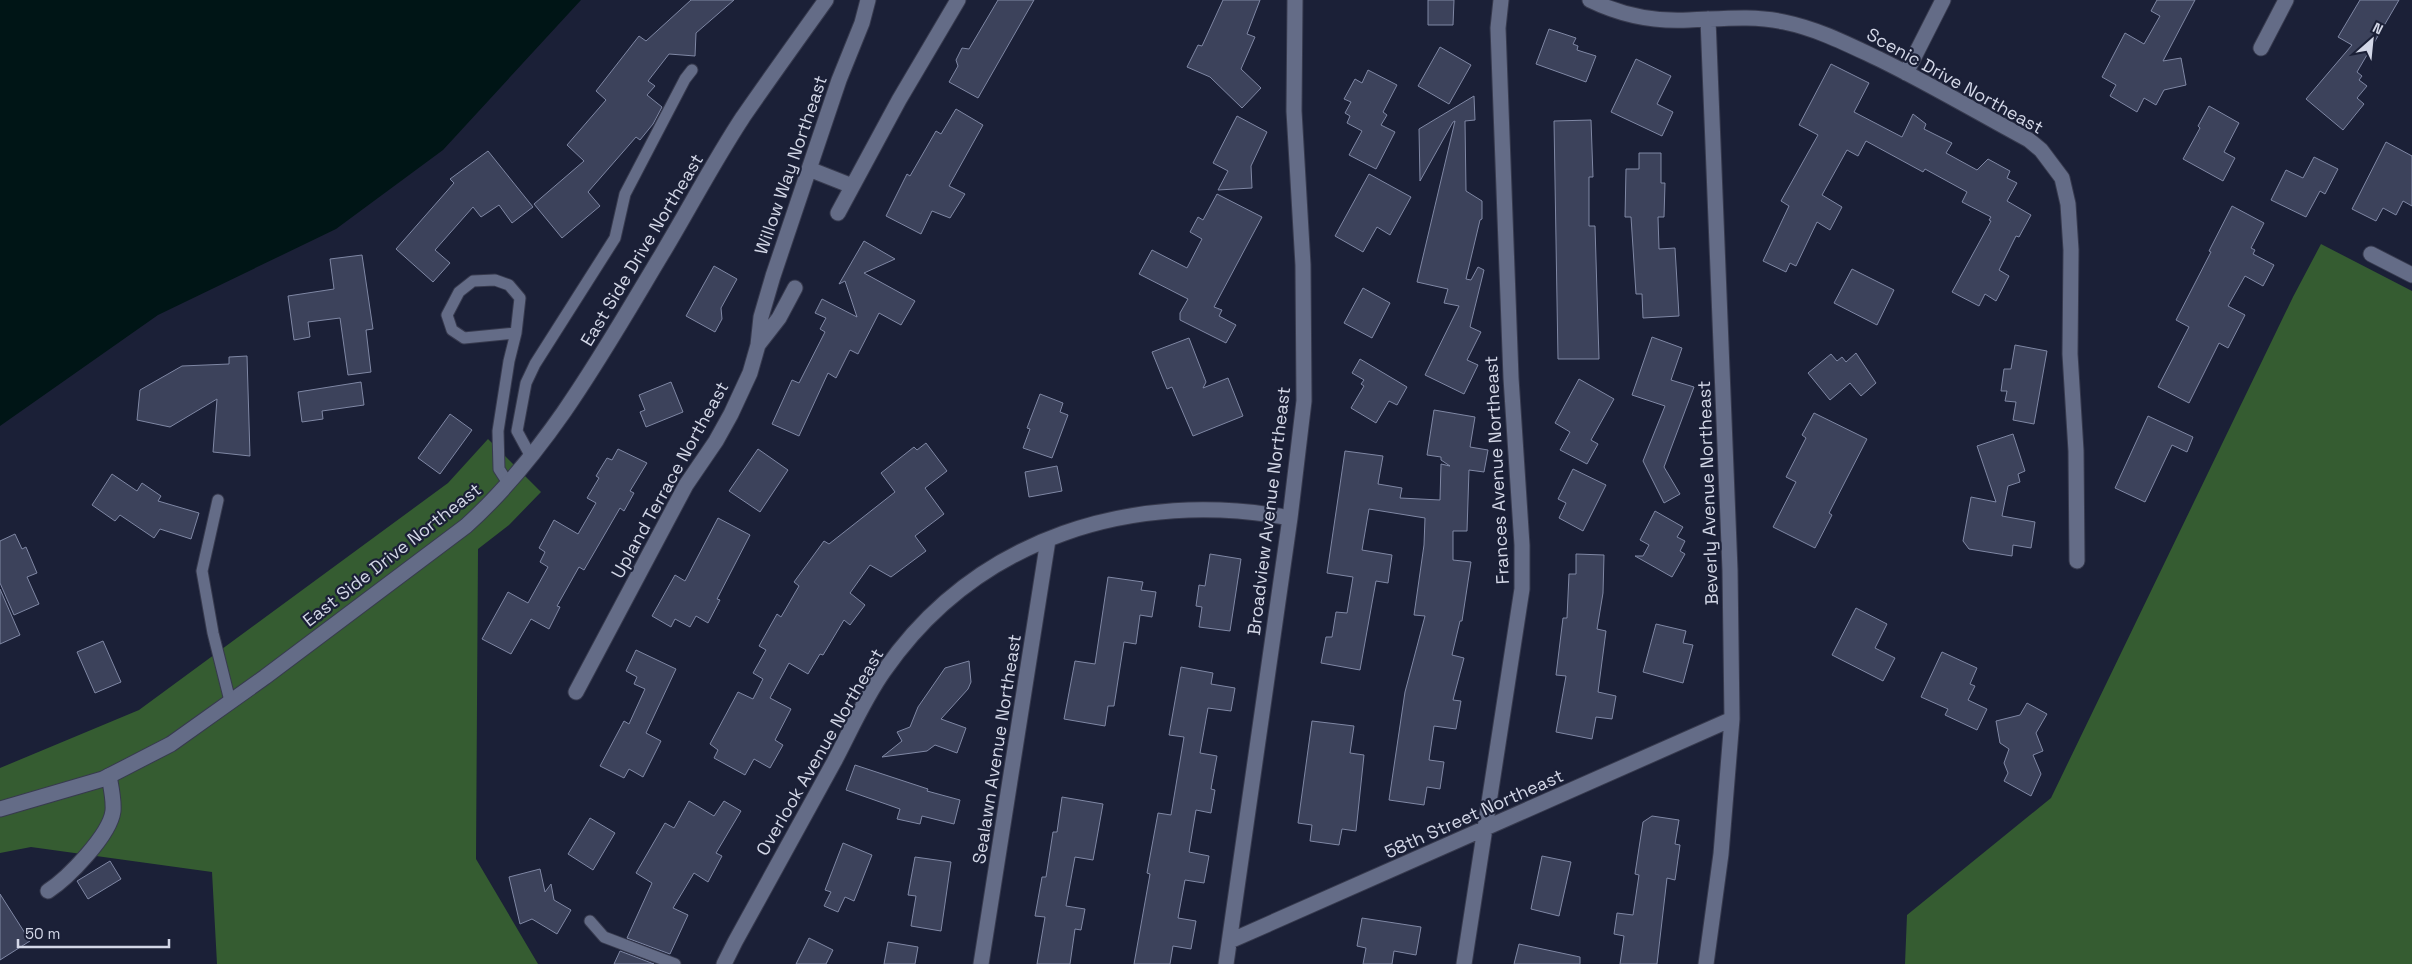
<svg xmlns="http://www.w3.org/2000/svg" width="2412" height="964" font-family="'Space Grotesk',sans-serif">
  <style>
    .forest { fill: #355c31 }
    .water { fill: #001516 }
    .building { fill: #3c425b; stroke: #7f87a4 }
    .lines { fill: none; stroke-linecap: round; stroke-linejoin: round }
    .lane-casing { stroke: #373a4e; stroke-width: 13 }
    .street-casing { stroke: #373a4e; stroke-width: 17 }
    .secondary-casing { stroke: #373a4e; stroke-width: 17 }
    .lane { stroke: #646c87; stroke-width: 11 }
    .street { stroke: #646c87; stroke-width: 15 }
    .secondary { stroke: #646c87; stroke-width: 15 }
    .labels { text-anchor: middle; stroke-width: 4.5; stroke-linejoin: round; paint-order: stroke }
    .street-label { font-size: 18px; fill: #d3d7e7; stroke: #1b2037 }
  </style>
  <rect width="100%" height="100%" fill="#1b2037"/>
  <path class="forest" d="M2321 244 2412 291V964H1905L1907 915 2051 798 2293 297Z
    M488 439 541 492 509 525 478 549 476 859 538 964H217L212 872 31 847 0 853V768L139 710 448 483Z"/>
  <path class="water" d="M0 0H581L443 150 336 229 158 315 0 426Z"/>
  <path class="building" d="M691 0H734L696 33 695 56 669 54 648 81 655 86 647 95 662 107 653 124 640 140 636 137 588 192 600 206 562 238 534 204 584 161 567 145 606 100 596 91 639 36 646 41Z
    M998 0H1034L978 98 949 82 958 66 956 60 962 48 969 49Z
    M1223 0H1260L1247 34 1255 37 1241 69 1261 88 1242 108 1210 77 1187 67 1198 45 1202 46Z
    M1428 0H1454L1453 25H1428Z
    M2157 0H2195L2163 61 2181 58 2186 85 2164 90 2156 105 2144 98 2137 112 2110 96 2116 85 2102 77 2125 33 2144 44 2160 16 2151 11Z
    M2360 0H2399L2357 72 2362 76 2359 80 2367 86 2357 98 2364 104 2343 130 2306 99 2352 45 2338 37Z
    M1549 29 1576 38 1573 44 1578 46 1577 50 1596 56 1586 82 1536 64Z
    M1440 47 1471 65 1449 104 1418 86Z
    M1636 59 1671 76 1657 104 1673 112 1662 136 1611 112Z
    M1831 64 1869 83 1854 112 1902 137 1913 114 1926 124 1924 129 1952 143 1946 153 1977 170 1988 159 2010 171 2007 178 2017 183 2007 201 2031 215 2019 237 2016 236 1999 270 2009 276 1996 301 1985 294 1979 306 1952 292 1991 221 1989 220 1991 217 1962 202 1967 192 1925 169 1923 172 1866 141 1858 156 1847 150 1822 195 1842 207 1830 230 1817 222 1796 266 1790 263 1786 272 1763 261 1789 206 1781 201 1818 135 1799 125Z
    M1368 70 1397 85 1383 112 1387 115 1381 125 1395 132 1376 169 1349 155 1362 131 1347 123 1350 116 1345 113 1351 102 1344 99 1355 79 1362 83Z
    M1474 96 1475 120 1465 121 1466 191 1482 201V219L1480 220 1466 279 1471 280 1478 267 1484 270 1470 327 1481 332 1467 360 1478 365 1464 394 1425 375 1459 306 1444 303 1448 289 1417 282 1455 121 1453 122 1420 181 1419 129Z
    M2209 106 2239 123 2224 152 2235 158 2223 181 2183 159 2200 128 2198 126Z
    M956 109 983 125 949 186 965 194 950 218 932 211 921 234 886 216 907 174 910 176 936 131 941 134Z
    M1237 116 1267 132 1251 166 1252 188 1218 190 1228 171 1213 163Z
    M1591 120 1593 177H1589V226H1595L1599 359H1558L1554 121Z
    M2386 142 2412 156V206L2403 201 2396 215 2383 208 2376 221 2352 209Z
    M488 151 533 207 512 223 499 205 481 217 473 207 435 250 450 263 433 282 396 249 454 183 450 179Z
    M1639 153H1661V183H1665L1664 217H1658L1659 249 1675 248 1679 316 1643 318 1642 294H1636L1631 217H1625L1626 169H1639Z
    M2314 157 2338 169 2325 194 2320 191 2306 217 2271 200 2286 170 2303 178Z
    M1369 174 1411 197 1390 235 1377 227 1363 252 1335 236Z
    M1217 194 1262 217 1214 307 1222 310 1219 316 1236 325 1226 343 1180 320V313L1188 299 1139 274 1152 250 1187 268 1202 239 1190 232 1198 217 1203 220Z
    M2232 206 2264 223 2251 248 2255 250 2253 254 2274 265 2263 286 2245 276 2228 306 2245 315 2228 348 2219 343 2189 403 2158 387 2189 327 2176 320 2211 252 2209 251Z
    M864 241 895 259 864 273 915 301 901 325 879 313 858 354 850 350 836 378 828 373 799 436 772 424 792 380 799 383 825 332 820 329 826 318 815 313 822 299 857 317 845 281 839 284Z
    M362 255 373 329 366 330 371 372 348 375 340 318 308 322 310 337 294 340 288 296 334 289 330 259Z
    M714 266 737 279 721 308 722 319 715 332 686 316Z
    M1852 269 1894 290 1877 325 1834 303Z
    M1363 288 1390 303 1372 338 1344 323Z
    M1652 337 1682 348 1671 380 1694 387 1664 467 1680 494 1664 503 1643 461 1665 406 1632 395Z
    M1189 338 1206 382 1203 388 1228 378 1243 416 1193 436 1172 387 1167 389 1152 352Z
    M2015 345 2047 351 2034 424 2013 420 2016 402 2005 401 2007 391H2001L2004 369H2011Z
    M1856 353 1876 383 1861 396 1850 383 1830 400 1808 373 1831 354 1837 361 1842 357 1846 362Z
    M247 356 250 456 213 452 217 399 170 427 137 420 140 390 182 366 229 364V357Z
    M1360 359 1407 387 1397 405 1389 401 1376 423 1351 408 1364 386 1361 384 1364 380 1352 373Z
    M1579 379 1614 399 1591 440 1598 444 1587 464 1560 450 1570 432 1555 423Z
    M361 382 364 405 322 411 323 419 302 422 298 392Z
    M671 382 683 412 646 427 640 412 645 410 639 395Z
    M1040 394 1063 403 1060 412 1068 415 1052 458 1023 448 1030 429 1027 428Z
    M1434 410 1475 417 1470 447 1488 450 1484 472 1469 470 1467 531H1453V560L1471 562 1462 621H1460L1452 655 1464 658 1453 700 1461 701 1456 729 1434 726 1429 760 1444 762 1440 789 1427 787 1424 805 1389 800 1405 692 1425 616 1414 615 1424 545 1425 518 1369 509 1362 550 1392 555 1388 583 1376 581 1360 670 1321 663 1326 637H1332L1336 612 1347 613 1353 577 1327 573 1345 451 1383 456 1378 484 1402 488 1400 498 1440 500 1441 464 1450 466 1441 460V457L1427 455Z
    M1814 413 1867 439 1829 513 1832 515 1815 548 1773 527 1796 482 1786 477 1806 438 1802 435Z
    M450 414 472 430 440 474 418 458Z
    M2148 416 2193 437 2187 452 2172 445 2145 502 2115 488Z
    M2013 434 2025 471 2018 474 2020 482 2008 486 2002 516 2035 522 2031 548 2013 545 2012 556 1969 549 1963 541 1971 497 1996 502 1977 446Z
    M926 443 947 471 925 488 944 514 915 536 926 551 891 577 870 565 850 593 865 605 850 625 844 620 823 655 820 654 808 674 789 663 770 698 791 709 775 740 783 745 770 768 754 759 745 775 714 758 718 750 710 744 738 692 753 699 763 679 753 673 766 650 759 646 777 614 781 617 799 586 794 582 824 541 829 544 895 492 881 473 914 447 917 450Z
    M618 449 647 463 630 491 634 493 624 511 620 508 584 570 579 567 557 606 560 607 549 629 531 619 511 654 482 639 508 592 528 603 548 567 540 562 545 552 539 548 554 520 578 534 596 503 587 498 599 478 596 476 607 458 612 460Z
    M758 449 788 470 760 512 729 491Z
    M1057 466 1062 491 1029 497 1025 472Z
    M1573 469 1606 485 1583 531 1559 518 1566 503 1558 499Z
    M112 474 137 491 142 483 161 496 158 501 199 513 191 539 160 529 154 538 120 515 115 521 92 505Z
    M1655 511 1683 527 1677 537 1685 541 1680 551 1685 554 1672 577 1635 556H1643L1649 545 1640 540Z
    M718 518 750 535 717 599 720 600 708 623 696 616 690 627 675 619 671 627 652 616 675 575 685 581Z
    M15 534 22 549 26 547 37 573 27 577 39 604 14 615 0 583V541Z
    M1210 554 1241 559 1230 631 1199 627 1202 607 1196 606 1199 585 1205 586Z
    M1576 554 1604 555 1603 593 1597 629 1606 631 1598 692 1616 696 1612 719 1596 717 1592 739 1556 732 1566 676 1556 675 1563 618H1567L1569 574H1576Z
    M1108 577 1143 582 1141 590 1156 592 1152 617 1140 615 1136 644 1124 642 1114 706H1108L1105 726 1064 719 1075 661 1095 664Z
    M0 589 20 635 0 644Z
    M1856 608 1887 624 1875 648 1895 658 1883 681 1832 655Z
    M1656 624 1686 631 1683 643 1693 645 1683 683 1643 672Z
    M103 641 121 682 95 693 77 652Z
    M636 650 676 669 646 733 661 741 643 777 629 769 624 778 600 766 624 721 629 724 645 689 634 684 637 677 626 671Z
    M1942 652 1977 668 1970 684 1975 686 1968 700 1987 709 1977 730 1945 715 1948 709 1921 697Z
    M969 661 971 682 968 689 941 719 966 728 957 753 935 745 927 751 882 757 902 741 897 732 910 727 918 707 945 668Z
    M1181 667 1213 673 1211 684 1235 688 1231 711 1208 708 1200 753 1217 756 1211 789 1215 790 1211 813 1196 810 1189 852 1209 856 1204 883 1185 880 1178 918 1196 921 1191 949 1173 946 1170 964H1134L1150 874 1147 873 1158 813 1171 815 1184 737 1169 735Z
    M2027 703 2047 714 2036 733 2043 751 2033 755 2041 774 2031 796 2004 781 2008 773 2004 763 2009 749 2000 743 1996 721 2020 715Z
    M1312 721 1354 726 1350 753 1364 755 1356 831 1342 829 1339 845 1310 841 1312 825 1298 823Z
    M855 765 928 789 927 791 960 800 954 824 922 816 920 824 897 819 900 809 846 790Z
    M1062 797 1103 804 1093 860 1075 857 1066 906 1085 909 1081 930 1075 929 1070 964H1037L1045 917 1035 916 1042 877H1046L1053 832H1057Z
    M689 801 714 816 724 801 741 811 716 853 722 856 708 882 694 873 673 908 688 915 670 954 627 938 652 883 636 873 665 823 674 828Z
    M1652 816 1679 820 1675 844 1680 845 1675 880 1667 878 1657 964H1620L1624 936 1614 934 1617 913 1633 915 1639 875 1635 874 1643 822Z
    M590 818 615 833 593 870 568 854Z
    M843 843 872 855 854 901 845 897 838 912 824 906 831 892 825 890Z
    M1542 856 1571 862 1559 916 1531 909Z
    M915 857 951 862 941 931 911 926 916 896 908 895Z
    M110 861 121 879 88 899 77 881Z
    M540 869 545 892 551 884 554 900 571 910 557 934 532 919 520 924 509 877Z
    M0 894 30 941 0 960Z
    M1362 918 1421 927 1416 955 1394 951 1392 964H1363L1366 948 1357 946Z
    M809 938 833 950 826 964H796Z
    M888 942 918 947 915 964H884Z
    M1519 944 1580 957V964H1514Z
    M620 951 654 964H614Z"/>
  <g class="lines">
    <defs>
      <path id="lane" d="M530 455 517 431 526 383 535 364 615 238 625 194 685 79 692 70
        M508 483 499 469 498 431 509 361 516 333 520 298 509 285 495 280 473 281 459 292 447 315 452 330 464 338 516 333
        M218 500 202 571 213 633 230 701
        M590 921 604 937 675 964"/>
      <path id="street" d="M1590 0C1621 15 1654 22 1689 20 1720 19 1753 15 1784 22 1818 29 1847 44 1879 59 1930 84 1979 113 2029 140L2041 150 2062 178 2068 204 2071 250 2070 354 2076 451 2077 561
        M2261 48 2286 0
        M1906 73 1943 0
        M809 169 852 186
        M838 213 899 100 958 0
        M2371 254 2412 275
        M758 345 761 317 773 276 839 80 862 23 868 0
        M576 692 686 485 716 441 731 414 750 373 758 345 779 318 795 288
        M48 891C68 878 110 835 113 811 114 800 111 787 109 776
        M1230 941 1732 719
        M724 964 735 942C768 882 801 822 834 762 850 732 864 699 884 671 977 537 1134 489 1290 518
        M981 964 1048 540
        M1226 964 1290 518 1304 401 1303 265 1294 111 1295 0
        M1464 964 1522 589V545L1511 378 1498 28 1501 0
        M1706 964 1721 854 1732 719 1730 570 1708 19"/>
      <path id="secondary" d="M0 809 103 779 171 744 265 677 466 526C549 451 605 349 662 254 689 209 714 161 743 117 770 78 798 39 826 0"/>
    </defs>
    <use href="#lane" class="lane-casing"/>
    <use href="#street" class="street-casing"/>
    <use href="#secondary" class="secondary-casing"/>
    <use href="#lane" class="lane"/>
    <use href="#street" class="street"/>
    <use href="#secondary" class="secondary"/>
  </g>
  <g class="labels">
    <g class="street-label">
      <text transform="translate(1955 81) rotate(29)" y="6">Scenic Drive Northeast</text>
      <text transform="translate(791 165) rotate(-71)" y="6">Willow Way Northeast</text>
      <text transform="translate(642 250) rotate(-59)" y="6">East Side Drive Northeast</text>
      <text transform="translate(1497 470) rotate(-93)" y="6">Frances Avenue Northeast</text>
      <text transform="translate(670 480) rotate(-61)" y="6">Upland Terrace Northeast</text>
      <text transform="translate(1708 493) rotate(-92)" y="6">Beverly Avenue Northeast</text>
      <text transform="translate(1269 511) rotate(-83)" y="6">Broadview Avenue Northeast</text>
      <text transform="translate(392 555) rotate(-38)" y="6">East Side Drive Northeast</text>
      <text transform="translate(997 749) rotate(-81)" y="6">Sealawn Avenue Northeast</text>
      <text transform="translate(820 752) rotate(-60)" y="6">Overlook Avenue Northeast</text>
      <text transform="translate(1474 814) rotate(-24)" y="6">58th Street Northeast</text>
    </g>
  </g>
  <g transform="translate(2372 40) rotate(27)" stroke="#1b2037" stroke-width="4" paint-order="stroke">
  <path d="M0-4L9 19L0 12L-9 19Z" fill="#d3d7e7"/>
  <text y="-8" font-size="14" font-weight="bold" text-anchor="middle" fill="#d3d7e7">N</text>
  </g>
  <path d="M18 939v8h151v-8" fill="none" stroke="#d3d7e7" stroke-width="2.5"/>
  <text x="25" y="939" font-size="15" fill="#d3d7e7" stroke="#1b2037" stroke-width="4" paint-order="stroke">50 m</text>
</svg>
